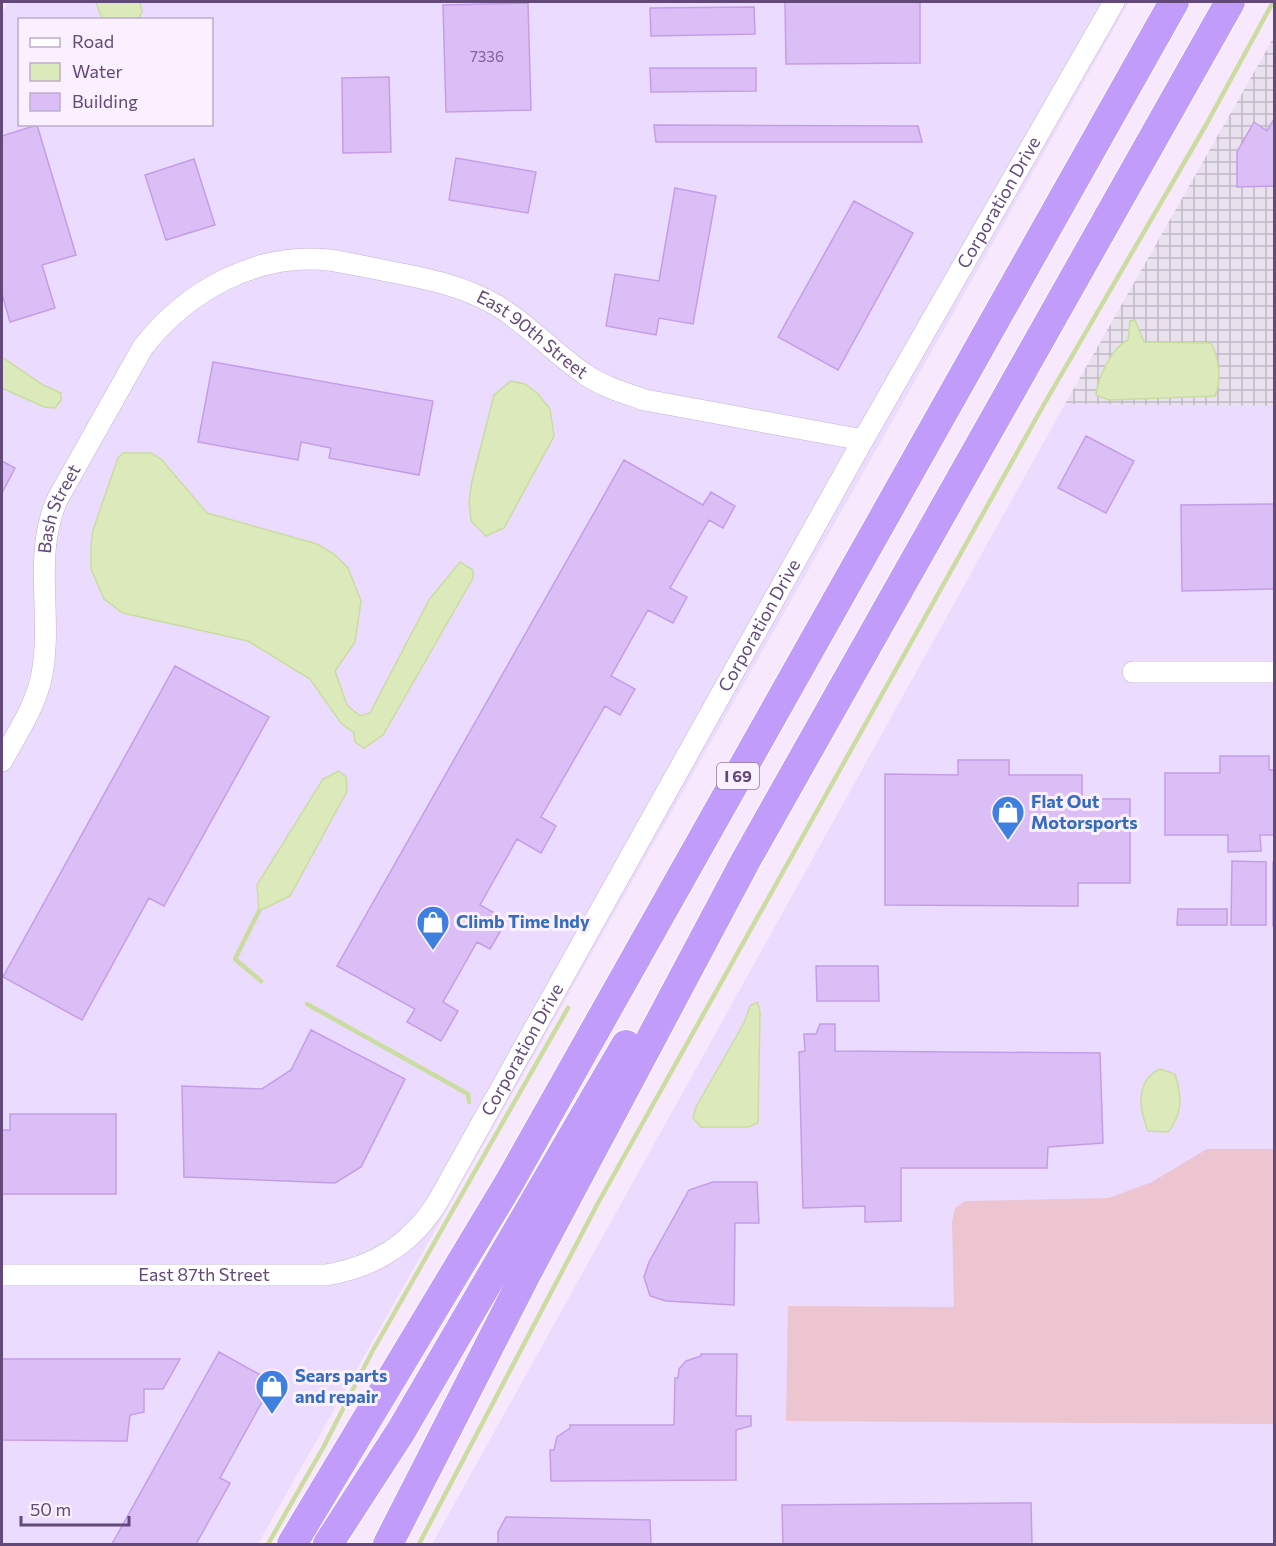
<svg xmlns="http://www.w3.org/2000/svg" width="1276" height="1546" font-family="Commissioner,sans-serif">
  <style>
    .commercial { fill: #ebdbff; fill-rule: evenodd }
    .industrial { fill: url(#industrial-grid) }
    .grass { fill: #edc5d0 }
    .water { fill: #dce9ba; stroke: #cadca0; stroke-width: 1.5 }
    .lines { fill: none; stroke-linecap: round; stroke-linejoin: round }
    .stream { stroke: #cadca0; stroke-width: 4.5 }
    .building { fill: #dbbef5; stroke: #c49de9; stroke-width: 1.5 }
    .minor-casing { stroke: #c7b2d6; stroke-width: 22 }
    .highway-casing { stroke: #fff; stroke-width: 32 }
    .minor { stroke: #fff; stroke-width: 21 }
    .highway { stroke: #c29cfb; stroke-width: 30 }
    .labels { text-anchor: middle; stroke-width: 6; stroke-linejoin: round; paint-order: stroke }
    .number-label { font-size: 15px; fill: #806699 }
    .shield { fill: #fbf0ff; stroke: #907ba2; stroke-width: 1.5 }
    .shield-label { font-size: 16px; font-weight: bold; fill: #62497a }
    .street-label { font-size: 18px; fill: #62497a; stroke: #fbf0ff }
    .shop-label { font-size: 18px; font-weight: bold; fill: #366cbe; stroke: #fbf0ff; text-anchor: start }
  </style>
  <defs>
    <pattern id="industrial-grid" width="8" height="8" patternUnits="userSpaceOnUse" patternTransform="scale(1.5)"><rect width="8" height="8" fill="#e9e1ee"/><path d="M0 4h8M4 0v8" fill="none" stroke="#c0b8c6"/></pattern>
  </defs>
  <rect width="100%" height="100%" fill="#f8e8fe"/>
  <path class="commercial" d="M8 2H1129L258 1544H2V14ZM20 20H212V124H20Z
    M1065 404 1274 406V1544H432Z"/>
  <path class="industrial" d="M1274 37V406L1065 404Z"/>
  <path class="grass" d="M1207 1149H1274V1424L786 1421 788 1306 954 1307 952 1222 955 1208 965 1201 1109 1198 1152 1182Z"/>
  <path class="water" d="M96 2H140L142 12 138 19H102Z
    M1135 320 1144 342 1211 343C1219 358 1222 380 1215 396L1109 400 1096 395C1098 378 1111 348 1128 340L1130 321Z
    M2 357 43 385 61 393V400L55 408 44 407 2 388Z
    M511 381 525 384 538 394 550 409 554 436 504 528 486 536 471 521 469 501 472 481 494 395Z
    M123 453H151L161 459 207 513 317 544 334 554 348 568 361 601 355 642 335 671 347 705 360 716 370 713 429 600 460 562 473 570V578L383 735 364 748 355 742 354 733 341 723 310 679 248 641 123 613 104 599 91 569V545L93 530 118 458Z
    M339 771 346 777 347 791 290 896 259 911 257 885 323 779Z
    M757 1002 760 1011 758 1123 748 1127H701L693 1118 696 1107 744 1023 750 1006Z
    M1160 1069 1175 1074C1182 1096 1183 1114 1168 1132L1148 1131C1139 1109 1135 1081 1160 1069Z"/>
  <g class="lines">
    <path class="stream" d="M259 911 235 959 261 981
      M307 1004 468 1094 469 1102
      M268 1544 323 1448 372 1352 568 1008
      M419 1544 598 1203 1043 406 1206 125 1273 2"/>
  </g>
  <path class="building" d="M785 2H920V63L786 64Z
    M528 3 531 110 446 112 443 5Z
    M754 7 755 34 651 36 650 8Z
    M650 68H756V91L651 92Z
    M389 77 391 152 343 153 342 78Z
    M1274 119V186L1237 187V152L1254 122 1267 131Z
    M37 125 76 255 42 265 55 308 10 322 2 294V136Z
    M654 125 918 126 922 142H656Z
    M456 158 536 172 528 213 449 200Z
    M194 159 215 225 166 240 145 175Z
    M675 188 716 196 693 324 659 318 656 335 606 326 615 274 659 281Z
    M854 201 913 233 838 370 778 337Z
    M213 362 433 401 419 475 329 458 331 448 301 442 298 460 198 442Z
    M1086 436 1134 461 1106 513 1058 488Z
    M624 460 703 505 711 492 735 506 723 528 709 520 670 588 687 597 673 623 648 610 611 676 635 689 620 715 605 706 541 817 556 826 541 853 517 839 480 905 507 920 490 949 477 942 443 1002 458 1011 441 1041 407 1022 415 1009 337 966Z
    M2 461 15 468 2 493Z
    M1274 504V589L1182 591 1181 505Z
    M175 666 269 717 164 906 149 898 82 1020 3 977Z
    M1220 756H1269V770H1274V835H1260L1261 851 1228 852V835H1165V773H1220Z
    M958 760H1009V775H1082V799H1130V883H1078V906L885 905V774L958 775Z
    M1232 861 1266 862V925H1231Z
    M1273 862H1274V926H1273Z
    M1178 909H1227V925H1177Z
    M816 966H878L879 1001H817Z
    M820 1024H835V1051L1100 1053 1103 1143 1048 1147 1047 1168H901V1221L865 1222V1206L803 1208 799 1052 805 1051 804 1034H816Z
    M311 1030 405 1079 361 1167 335 1183 184 1177 182 1086 262 1089 291 1070Z
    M10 1114H116V1194H2V1130H10Z
    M713 1182H757L759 1223H735L734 1305 666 1301 650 1296 644 1277 649 1262 689 1190Z
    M219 1352 273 1382 220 1478 230 1483 196 1544H112Z
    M701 1354H737L736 1416H751V1426L736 1430V1480L551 1481 550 1450H554L557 1437 570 1428V1425H674L675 1378H678L679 1369 686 1361 701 1356Z
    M2 1359H180L163 1389H144V1412L130 1415 127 1441 2 1440Z
    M1031 1503 1032 1544H783L782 1505Z
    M506 1517 650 1520 651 1544H498V1532Z"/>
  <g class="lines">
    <defs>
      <g id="minor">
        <path d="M1133 672H1274"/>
        <path id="s1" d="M2 761C17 733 36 706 42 674 53 615 32 554 58 498L143 347C187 291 256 252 329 260 350 263 371 268 392 272 429 279 463 286 496 305 528 324 555 354 586 375 604 387 625 393 645 400L863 440"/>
        <path id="s2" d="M2 1275H326C374 1267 410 1245 437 1203L863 440 1114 2"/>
      </g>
      <path id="highway" d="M292 1544 509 1183 1174 2
        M328 1544 401 1431 626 1045
        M388 1544 526 1274 746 860 1230 2"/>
    </defs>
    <use href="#minor" class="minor-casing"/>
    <use href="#highway" class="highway-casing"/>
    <use href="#minor" class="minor"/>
    <use href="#highway" class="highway"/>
  </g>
  <defs>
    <symbol id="shop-pin" viewBox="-11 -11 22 30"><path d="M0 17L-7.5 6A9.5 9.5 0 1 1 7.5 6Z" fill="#3f7fe0" stroke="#fbf0ff"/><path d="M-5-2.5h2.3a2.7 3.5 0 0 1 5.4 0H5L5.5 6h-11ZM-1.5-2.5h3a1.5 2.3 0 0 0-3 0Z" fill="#fff"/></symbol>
  </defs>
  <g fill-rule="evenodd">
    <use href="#shop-pin" x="989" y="793" width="38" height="52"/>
    <use href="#shop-pin" x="414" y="903" width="38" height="52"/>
    <use href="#shop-pin" x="253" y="1367" width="38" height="52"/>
  </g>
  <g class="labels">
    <g class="number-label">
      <text x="487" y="62">7336</text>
    </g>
    <rect class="shield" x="717" y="763" width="42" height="26" rx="4.5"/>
    <g class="shield-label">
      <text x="738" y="782">I 69</text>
    </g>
    <g class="street-label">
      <text dy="6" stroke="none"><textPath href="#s2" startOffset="1608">Corporation Drive</textPath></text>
      <text dy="6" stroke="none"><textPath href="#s1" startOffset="882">East 90th Street</textPath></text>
      <text dy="6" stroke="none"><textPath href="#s1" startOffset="264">Bash Street</textPath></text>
      <text dy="6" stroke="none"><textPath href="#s2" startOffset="1122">Corporation Drive</textPath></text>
      <text dy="6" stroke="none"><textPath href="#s2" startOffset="636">Corporation Drive</textPath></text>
      <text dy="6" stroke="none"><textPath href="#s2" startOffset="202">East 87th Street</textPath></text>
    </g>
    <g class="shop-label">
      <text x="1031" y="808">Flat Out<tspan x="1031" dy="21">Motorsports</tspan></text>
      <text x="456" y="928">Climb Time Indy</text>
      <text x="295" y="1382">Sears parts<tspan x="295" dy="21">and repair</tspan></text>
    </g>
  </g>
  <rect width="1276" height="1546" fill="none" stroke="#62497a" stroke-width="6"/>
  <rect x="18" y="18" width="195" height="108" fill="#fbf0ff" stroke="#beadca" stroke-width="1.5"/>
  <rect x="30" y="38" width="30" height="9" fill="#ffffff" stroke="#beadca" stroke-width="1.5"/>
  <text x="72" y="48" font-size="18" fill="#62497a">Road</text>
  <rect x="30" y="63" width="30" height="18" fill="#dce9ba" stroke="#beadca" stroke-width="1.5"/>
  <text x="72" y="78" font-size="18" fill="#62497a">Water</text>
  <rect x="30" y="93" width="30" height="18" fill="#dbbef5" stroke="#beadca" stroke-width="1.5"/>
  <text x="72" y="108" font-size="18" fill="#62497a">Building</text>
  <path d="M21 1516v9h108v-9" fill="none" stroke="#62497a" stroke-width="3"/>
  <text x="30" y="1516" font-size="18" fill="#62497a" stroke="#fbf0ff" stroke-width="4.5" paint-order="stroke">50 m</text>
</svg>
